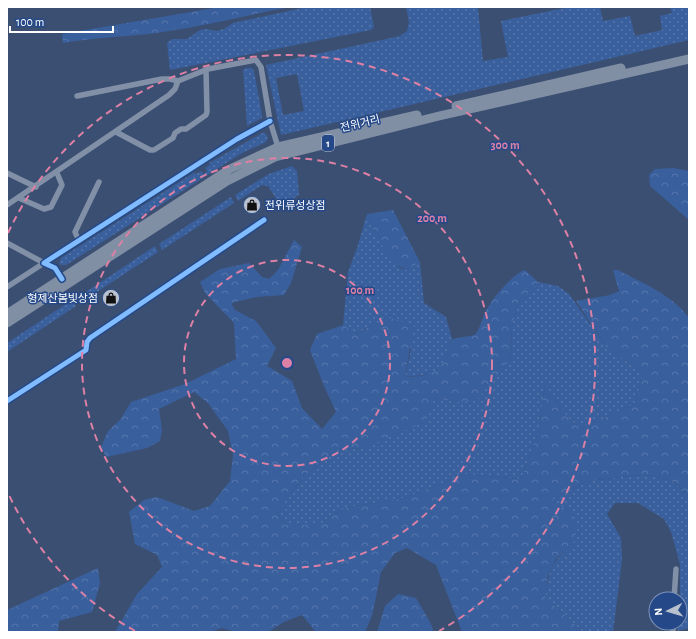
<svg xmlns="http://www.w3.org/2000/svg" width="696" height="639" font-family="'Alegreya Sans','Noto Sans KR',sans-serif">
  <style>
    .grass { fill: url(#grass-dots); fill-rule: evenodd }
    .forest { fill: url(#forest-crowns) }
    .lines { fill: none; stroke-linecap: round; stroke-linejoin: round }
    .street { stroke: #8290a7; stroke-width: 5.5 }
    .primary { stroke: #818fa5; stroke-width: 9 }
    .cycleway-casing { stroke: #254988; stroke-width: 8 }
    .cycleway { stroke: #80bcff; stroke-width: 5 }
    .ring { fill: none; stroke: #dd80a5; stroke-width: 2; stroke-dasharray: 7 5 }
    .labels { text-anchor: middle; stroke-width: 3; stroke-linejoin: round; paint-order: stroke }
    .shield { fill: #254988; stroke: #bec8db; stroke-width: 1 }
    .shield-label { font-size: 10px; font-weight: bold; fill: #fff }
    .street-label { font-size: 11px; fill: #fff; stroke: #254988 }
    .poi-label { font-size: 11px; fill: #fff; stroke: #254988; text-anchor: start }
    .centre { fill: #dd80a5; stroke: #254988; stroke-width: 2 }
    .ring-label { font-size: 12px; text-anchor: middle; font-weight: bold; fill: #dd80a5; stroke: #254988; stroke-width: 3; stroke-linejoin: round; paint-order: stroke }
  </style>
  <defs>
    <pattern id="grass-dots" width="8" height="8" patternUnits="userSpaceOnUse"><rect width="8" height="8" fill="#395f9d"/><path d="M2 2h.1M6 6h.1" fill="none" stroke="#5777ac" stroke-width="1.8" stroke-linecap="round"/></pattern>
    <pattern id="forest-crowns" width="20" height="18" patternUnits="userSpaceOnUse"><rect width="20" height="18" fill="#395f9d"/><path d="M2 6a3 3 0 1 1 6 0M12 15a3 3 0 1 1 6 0" fill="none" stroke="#5777ac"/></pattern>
  </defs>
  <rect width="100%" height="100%" fill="#3b4f72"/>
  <path class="grass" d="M307 7H370L374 27 371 30 170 70 167 43 172 39H187L200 30 207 29 216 31 224 29 233 23Z
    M406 7H478L483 61 508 57 501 21 570 7H600L603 21 630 16 635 36 662 30 660 16 672 13 670 7H689V40L281 135 266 65 400 36 407 31 409 22ZM297 74 304 111 283 115 276 78Z
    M246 68H252L254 71 262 115V118L247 126 243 70Z
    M264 132 268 137 266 142 242 153 66 265H61L59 263 61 258 195 172 196 174 201 171 204 174 207 171 205 168 210 165 209 163Z
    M292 166 297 171 299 195C298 196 284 205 281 206L268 186 262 185 238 201 235 195 269 174Z
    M231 197 234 203 162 250 159 244Z
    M367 214 374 231 400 268 407 270 420 262 424 303 446 317 452 339 443 364 433 374 405 377 411 349 372 325 355 334 343 325 348 272 357 248Z
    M155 246 158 252 80 303 77 298Z
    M538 282 558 286 569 294 605 345 643 374 635 404 581 428 567 417 545 385 539 430 521 479 466 474 405 498 343 508 319 525H286L277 513 302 478 336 450 364 448 435 398 457 402 511 359 512 325 519 302Z
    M72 300 76 306 7 352V343Z
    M646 474 674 482 689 497V628L678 631V623H680V564L671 532 664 519 638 503H615L607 514 621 538 622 560 613 632H583L545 597C550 567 551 563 573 544L569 511 550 499 589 481Z"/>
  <path class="forest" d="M220 7H290C243 16 196 28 148 34 119 37 91 38 63 43L62 34Z
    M673 168 689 171V220L650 186 649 175 655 169Z
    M393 210 420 262 407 270C389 265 373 230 367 214Z
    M294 240 302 247 291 283 284 295 256 297 231 303 235 310 256 321 276 348 267 366 292 381 302 408 322 429 336 412 324 386 310 350 317 334 343 325 356 334 372 325 390 318 414 325 405 377C440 376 441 370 452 339L475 335C480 328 481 322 484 315 488 303 513 273 525 270L538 282 519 302 512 325 511 359 476 401 457 402 435 398 425 422 364 448 336 450 302 478 277 513 286 525H319L343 508 405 498 466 474 521 479 539 430 545 384 567 417 581 428 635 404 643 374 605 345 576 301 610 295 619 291 613 270H618C642 283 673 295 689 318V497L674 482 646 474 589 481 551 499 569 511 579 525 573 544 556 559 548 576 545 597 583 632H462L436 565 407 548 395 553 381 572 372 616 365 632H316L302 615 284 622 268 632H236L222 628 210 632H115L137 594 162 567 157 555 135 544 129 512 144 500 157 497 194 511 210 506 230 481 233 455 228 431 208 403 194 392 159 409 162 430 160 441 147 448 106 457 101 447 108 431 120 420 131 402 185 384 236 359 234 323 205 293 200 282 220 269 249 263 262 277 269 279 278 270Z
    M98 568 100 583 92 612 59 621 58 632H7V610Z
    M398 594 416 598 430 622 434 632H377L385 606Z"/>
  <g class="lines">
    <path class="street" d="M77 96 162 79H170L178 81 208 69 256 60 261 67 270 121 278 147
      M116 132 150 150H154L173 138 175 133 181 129H186L206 115 207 112 206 70
      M7 173 36 187
      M19 198 44 209 51 207 62 185 57 173
      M7 205 169 95 175 89 178 81
      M79 241 75 232 99 182
      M7 243 44 263 7 287
      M62 279 55 268 44 263 237 139 270 121
      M7 401 86 350 87 342 90 338 264 220
      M674 599 676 569
      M673 632V623"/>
    <path class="primary" d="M456 106 621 68
      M7 314 230 169 278 147 417 115
      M7 323 227 181 275 157 439 116 689 59"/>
    <defs>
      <path id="cycleway" d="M62 279 55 268 44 263 237 139 270 121
        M7 401 86 350 87 342 90 338 264 220"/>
    </defs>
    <use href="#cycleway" class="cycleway-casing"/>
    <use href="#cycleway" class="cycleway"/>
  </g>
  <g class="ring">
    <circle cx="287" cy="363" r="103"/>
    <circle cx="287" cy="363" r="205"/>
    <path d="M135 631A308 308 0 0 1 8 493M8 233A308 308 0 1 1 439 631"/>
  </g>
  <defs>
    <symbol id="shop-disc" viewBox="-11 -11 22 22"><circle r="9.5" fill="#bac1ce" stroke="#254988"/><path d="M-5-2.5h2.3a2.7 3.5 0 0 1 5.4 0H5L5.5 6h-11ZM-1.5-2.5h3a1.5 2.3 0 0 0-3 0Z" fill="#111"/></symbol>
  </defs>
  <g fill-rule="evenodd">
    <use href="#shop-disc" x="242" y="195" width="20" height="20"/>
    <use href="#shop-disc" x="101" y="288" width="20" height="20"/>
  </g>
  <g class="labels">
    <rect class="shield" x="322" y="135" width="12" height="16" rx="3"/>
    <g class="shield-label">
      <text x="328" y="147">1</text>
    </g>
    <g class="street-label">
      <text transform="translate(360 123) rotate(-14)" y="4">전위거리</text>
    </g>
    <g class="poi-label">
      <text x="265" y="209">전위류성상점</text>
      <text x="98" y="302" text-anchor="end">형제산봄빛상점</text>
    </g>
  </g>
  <circle cx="287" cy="363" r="6" class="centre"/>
  <g class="ring-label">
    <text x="505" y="149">300 m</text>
    <text x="432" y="222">200 m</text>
    <text x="360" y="294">100 m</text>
  </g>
  <rect width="696" height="639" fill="none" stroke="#ffffff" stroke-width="16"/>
  <g transform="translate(668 611) rotate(265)"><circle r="19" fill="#254988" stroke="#7c92b8"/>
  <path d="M0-3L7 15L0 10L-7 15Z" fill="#bac1ce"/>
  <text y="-6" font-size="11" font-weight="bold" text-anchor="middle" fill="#ffffff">N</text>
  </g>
  <path d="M10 26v6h103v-6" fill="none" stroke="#ffffff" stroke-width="2"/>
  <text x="16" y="26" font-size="12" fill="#ffffff" stroke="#254988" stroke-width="3" paint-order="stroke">100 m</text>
</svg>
